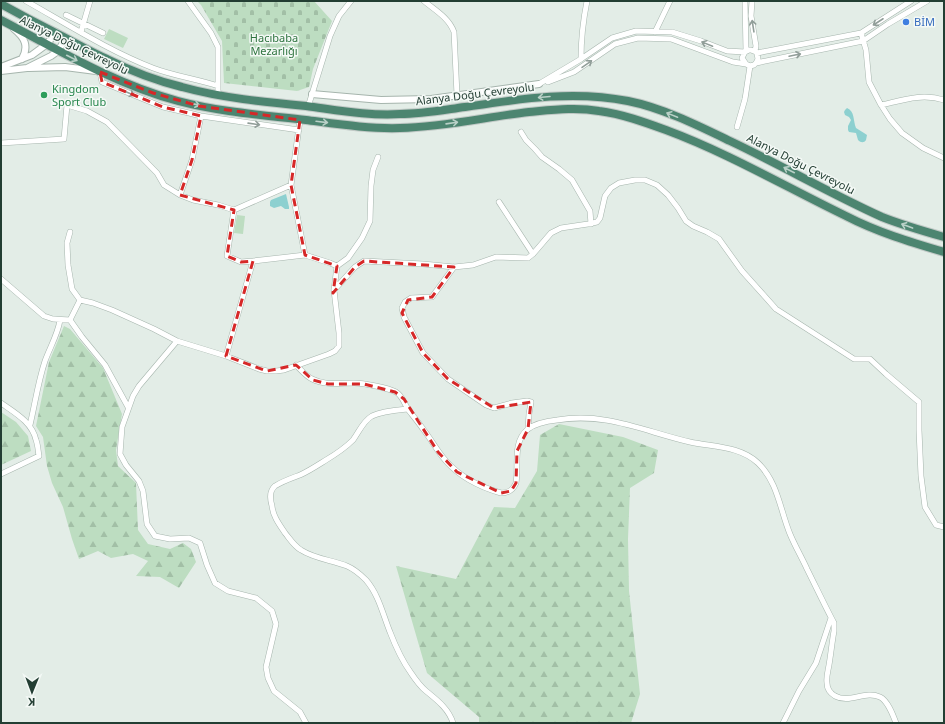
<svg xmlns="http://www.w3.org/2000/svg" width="945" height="724" font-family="'Noto Sans',sans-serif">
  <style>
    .forest { fill: url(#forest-firs) }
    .cemetery { fill: url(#cemetery-stones) }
    .pitch { fill: #bdddc1 }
    .water { fill: #8dd0d0 }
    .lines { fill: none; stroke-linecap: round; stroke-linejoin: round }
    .minor-casing { stroke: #a6b5ad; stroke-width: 6 }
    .tertiary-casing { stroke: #a6b5ad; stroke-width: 8 }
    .trunk-casing { stroke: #c1c9c6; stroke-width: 10 }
    .minor { stroke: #fff; stroke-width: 5 }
    .tertiary { stroke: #fff; stroke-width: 6 }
    .trunk { stroke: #4c8570; stroke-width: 8 }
    .oneway { stroke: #919e99 }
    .oneway2 { stroke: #b9d0c7 }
    .marked { fill: none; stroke: #d62828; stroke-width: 3; stroke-dasharray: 8 5; stroke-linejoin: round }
    .shop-dot { fill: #3f7fe0; stroke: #f4f9f6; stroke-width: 1.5 }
    .leisure-dot { fill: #2e9e5b; stroke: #f4f9f6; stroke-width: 1.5 }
    .labels { text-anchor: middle; stroke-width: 3; stroke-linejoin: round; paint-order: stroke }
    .shop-label { font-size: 11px; fill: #366cbe; stroke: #f4f9f6; text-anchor: start }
    .park-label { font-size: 11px; fill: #2e743f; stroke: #f4f9f6 }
    .street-label { font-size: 11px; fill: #233e33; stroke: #f4f9f6 }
    .leisure-label { font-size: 11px; fill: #27864d; stroke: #f4f9f6; text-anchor: start }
  </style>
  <defs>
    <pattern id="forest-firs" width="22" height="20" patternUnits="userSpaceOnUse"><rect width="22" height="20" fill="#bdddc1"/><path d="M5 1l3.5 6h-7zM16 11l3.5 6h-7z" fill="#a2bfa6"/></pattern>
    <pattern id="cemetery-stones" width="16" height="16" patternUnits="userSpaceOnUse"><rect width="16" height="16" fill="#bdddc1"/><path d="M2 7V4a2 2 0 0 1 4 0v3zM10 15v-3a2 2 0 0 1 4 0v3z" fill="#a2bfa6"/></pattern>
  </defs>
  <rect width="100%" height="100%" fill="#e3ede7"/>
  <path class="forest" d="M64 326 70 329 103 368 122 414 116 450 118 466 136 483 138 530 148 544 170 549 183 543 191 549 196 562 179 588 160 577 136 576 148 561 133 554 111 558 98 551 79 559 72 539 63 507 52 483 47 466 43 437 36 426 49 362Z
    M1 412 16 422 28 436 31 451 1 465Z
    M559 424 623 437 658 450 654 473 630 488 628 539 629 591 640 694 631 723H479V717L427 673 396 566 456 579 494 507 515 508 537 471 540 435Z"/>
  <path class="cemetery" d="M197 1H314L332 21 313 69 309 87 297 91 224 83 222 41 201 5Z"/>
  <path class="pitch" d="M109 29 128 38 123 48 104 39Z
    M237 215 245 216 243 234 234 233Z"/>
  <path class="water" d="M847 108C855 111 853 121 856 128L864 133 867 135 866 140C864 143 861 143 858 140L856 133 849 132 848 130V126L851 120 849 117 845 115 844 112 845 110Z
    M286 194 289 207V209H285L281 206 274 208 270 206V202L271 200Z"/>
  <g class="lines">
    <defs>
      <path id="minor" d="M26 1C67 24 109 51 153 68 174 76 197 79 218 86
        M188 1 211 33 218 47V95
        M424 1C435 10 449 18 454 32L457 95
        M745 1 746 51
        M752 1 751 16 756 46 755 51
        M66 15 103 33
        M81 32 90 1
        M655 32 670 1
        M861 33 866 50 869 82 881 105 890 119 902 133 923 148 944 158
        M757 53 861 33 911 1
        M581 59C581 38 583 21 587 1
        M756 63 863 41 888 24 927 1
        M100 72 102 82 136 96 163 107 189 113 201 116 299 130
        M548 82 574 72 615 44 638 38 671 39 733 62 746 64
        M539 84 581 59 612 38 636 31 672 32 701 41 727 51 745 52 749 50H751L756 52 757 54 758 59 756 63 754 65 750 66 746 64 742 58 745 52
        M881 105C903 100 922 93 944 100
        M308 107 330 36 339 16 351 1
        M300 120 291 185 305 255 330 263 337 266 334 290 339 333V346L335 351 329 354 284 370 276 371H267L259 369 226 356 177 341 139 386 133 396 122 427 120 454 126 465 139 481 143 491 147 524 155 536 170 539 189 538 200 543 207 565 215 583 228 591 256 598 272 611 276 624 266 667 268 678 274 691 300 712 306 723
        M737 127 745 99 750 66
        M521 132 526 140 535 149 542 157 559 169 572 180 590 211 591 224
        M1 143 64 139 67 105 87 111 107 122 157 173 164 185 180 195 193 200 218 205 234 210
        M180 195 192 160 201 116
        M499 202 533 254
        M70 232 67 243 68 265 72 289 80 300 93 303 112 310 154 329 177 341
        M253 261 305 255
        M337 266 348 258 362 238 370 221 371 186 373 170 378 157
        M454 267 432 297 411 298 405 302 402 308 404 317 423 353 448 379 486 405 494 408 512 403 527 401 531 402 529 414 528 429
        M1 279 44 316 53 319 70 320
        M334 290 355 267 364 261 423 264 454 267 473 265 496 257 528 258 533 254 551 233 561 228 588 224 597 222 600 218 605 196 611 188 619 183 635 180H645L657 185 668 195 678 208 686 221 693 226 707 232 719 239 742 271 776 309 854 359H870L886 374 919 402V430L921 476 925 507 936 525 944 527
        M80 300 70 320 82 337 105 365 128 407
        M226 356 253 261 241 262 227 256 234 210 291 185
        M296 365C301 370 306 376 312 379 326 386 340 383 354 383 364 383 388 388 396 392 404 397 404 405 410 412 414 417 419 423 423 429 431 439 437 451 446 461 460 477 480 487 501 493 509 493 513 490 516 483 519 465 512 442 528 429 536 423 548 421 557 420 606 412 643 431 690 442 713 447 740 446 758 463 778 482 780 510 790 534 795 546 802 558 807 569 816 587 825 606 834 623V631C832 642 831 653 829 665 828 671 826 677 827 683 827 688 830 693 835 696 850 704 865 690 880 697 888 701 893 715 896 723
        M1 403C15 413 32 422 36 440 38 445 38 451 39 456L1 474
        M407 409C396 410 382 411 372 416 363 421 359 432 353 440 345 448 336 454 326 460 318 465 309 471 300 475 292 478 283 481 275 486 269 491 270 499 272 506 273 516 279 524 285 533 290 539 294 546 301 550 315 559 332 560 347 566 354 569 361 575 366 580 379 595 383 615 390 632 395 645 403 662 411 673 415 679 420 686 426 691 437 700 449 709 453 723
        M30 425C35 404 38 382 45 361 50 347 58 334 60 320
        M783 723 799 691 816 663 831 618"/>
      <path id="tertiary" d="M14 29C25 38 29 46 22 59
        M1 67 32 55 47 44 56 32
        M29 68 65 67 96 71
        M1 71 27 68 51 56 58 51 66 38
        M312 94 381 100 431 99 539 84"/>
      <path id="trunk" d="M1 4C19 14 36 23 54 32 72 41 89 51 107 59 131 71 157 81 182 87 222 98 264 102 306 106 337 110 369 116 400 114 422 114 443 110 465 107 519 99 573 90 628 101 663 108 699 126 730 141 781 165 831 194 882 217 902 225 923 231 944 237
        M1 20C58 50 115 84 178 101 220 112 263 115 306 120 337 124 369 129 400 128 444 127 486 117 529 112 552 110 576 107 599 111 622 114 644 122 666 130 728 153 786 187 846 216 877 232 910 242 944 252"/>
    </defs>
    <use href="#minor" class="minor-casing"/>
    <use href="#tertiary" class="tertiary-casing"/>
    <use href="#trunk" class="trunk-casing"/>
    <use href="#minor" class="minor"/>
    <use href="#tertiary" class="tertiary"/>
    <use href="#trunk" class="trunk"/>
  </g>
  <defs><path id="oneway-shaft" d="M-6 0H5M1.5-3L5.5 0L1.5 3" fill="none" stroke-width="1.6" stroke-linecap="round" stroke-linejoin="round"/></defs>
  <g class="oneway">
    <use href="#oneway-shaft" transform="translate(878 22) rotate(147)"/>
    <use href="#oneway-shaft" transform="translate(753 26) rotate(-99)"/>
    <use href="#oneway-shaft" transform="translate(707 44) rotate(-158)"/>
    <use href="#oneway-shaft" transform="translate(795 55) rotate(-12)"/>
    <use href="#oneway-shaft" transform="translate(587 64) rotate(-35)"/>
    <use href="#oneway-shaft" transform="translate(129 93) rotate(23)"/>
    <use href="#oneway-shaft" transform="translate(254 124) rotate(8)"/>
  </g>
  <g class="oneway2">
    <use href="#oneway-shaft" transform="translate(72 58) rotate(27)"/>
    <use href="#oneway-shaft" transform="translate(544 97) rotate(175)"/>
    <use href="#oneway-shaft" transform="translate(194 104) rotate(13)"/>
    <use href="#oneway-shaft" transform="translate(672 115) rotate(-158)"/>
    <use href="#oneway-shaft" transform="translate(322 122) rotate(7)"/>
    <use href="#oneway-shaft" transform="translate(452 123) rotate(-8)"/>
    <use href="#oneway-shaft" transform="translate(789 170) rotate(-153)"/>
    <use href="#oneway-shaft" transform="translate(907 226) rotate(-160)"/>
  </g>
  <path class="marked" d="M100 72 153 93 199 106 300 120 291 185 305 255 337 266 333 293 355 267 364 261 454 267 432 297 408 300 402 313 423 353 448 379 494 408 531 402 528 429 517 451 516 483 511 491 501 493 457 472 438 452 404 399 395 392 364 384H328L313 380 296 365 267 371 226 356 253 261 241 262 227 256 234 210 180 195 192 160 201 116 163 107 102 82Z"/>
  <circle class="shop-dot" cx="906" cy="22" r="4"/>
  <circle class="leisure-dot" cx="44" cy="95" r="4"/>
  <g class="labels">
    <g class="shop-label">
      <text x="914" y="26">BİM</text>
    </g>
    <g class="park-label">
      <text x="274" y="42">Hacıbaba<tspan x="274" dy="13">Mezarlığı</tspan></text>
    </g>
    <g class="street-label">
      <text transform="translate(74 45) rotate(26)" y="4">Alanya Doğu Çevreyolu</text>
      <text transform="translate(475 94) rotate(-7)" y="4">Alanya Doğu Çevreyolu</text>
      <text transform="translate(801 164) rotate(27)" y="4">Alanya Doğu Çevreyolu</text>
    </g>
    <g class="leisure-label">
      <text x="52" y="93">Kingdom<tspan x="52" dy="13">Sport Club</tspan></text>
    </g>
  </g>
  <rect width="945" height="724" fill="none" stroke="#233e33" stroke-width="4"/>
  <g transform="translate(32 692) rotate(181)" stroke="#f4f9f6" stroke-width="3" paint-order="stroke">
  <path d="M0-3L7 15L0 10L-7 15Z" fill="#233e33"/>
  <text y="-6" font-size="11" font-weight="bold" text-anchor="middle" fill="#233e33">K</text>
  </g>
</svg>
